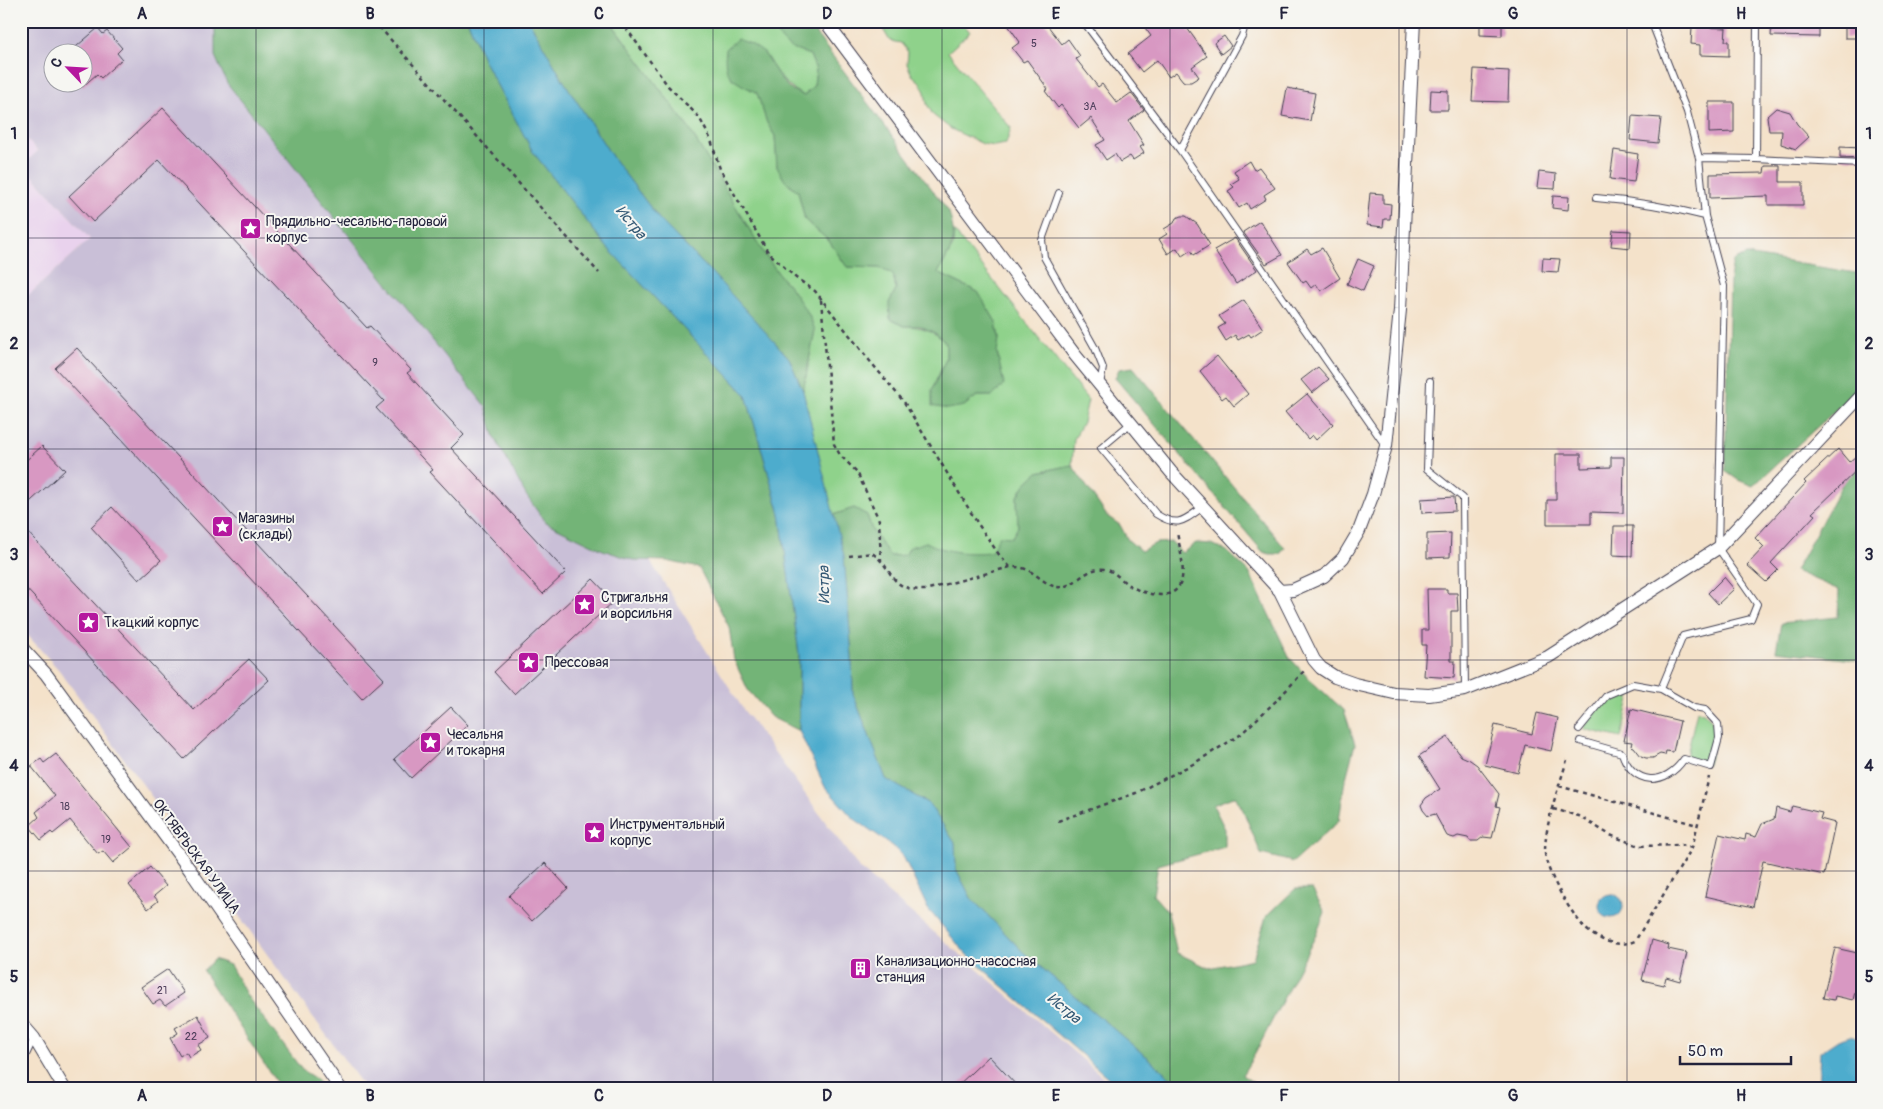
<svg xmlns="http://www.w3.org/2000/svg" width="1883" height="1109" font-family="Pangolin,sans-serif">
  <style>
    .built { fill: #e9d2ed }
    .industrial { fill: #c9bfd7; fill-rule: evenodd }
    .green { fill: #8fd28b; stroke: #587a63 }
    .forest { fill: #73b477; stroke: #4a6b59 }
    .water { fill: #4eaccd; stroke: #386784 }
    .building { fill: #d898c2 }
    .lines { fill: none; stroke-linecap: round; stroke-linejoin: round }
    .service-casing { stroke: #423f50; stroke-width: 8 }
    .minor-casing { stroke: #423f50; stroke-width: 14 }
    .path { stroke: #423f50; stroke-width: 2.5; stroke-dasharray: 4 4; stroke-linecap: butt }
    .service { stroke: #fff; stroke-width: 6 }
    .minor { stroke: #fff; stroke-width: 12 }
    .grid { fill: none; stroke: #22223b; stroke-width: 1; stroke-opacity: 0.55 }
    .labels { text-anchor: middle; stroke-width: 4; stroke-linejoin: round; paint-order: stroke }
    .number-label { font-size: 11px; fill: #50405d }
    .poi-label { font-size: 14px; fill: #22223b; stroke: #f6f6f2; text-anchor: start }
    .street-label { font-size: 14px; fill: #22223b; stroke: #f6f6f2 }
    .water-label { font-size: 15px; font-style: italic; fill: #345975; stroke: #f6f6f2 }
    .neatline { fill: none; stroke: #22223b; stroke-width: 2 }
    .grid-label { font-size: 16px; text-anchor: middle; font-weight: bold; fill: #22223b }
  </style>
  <rect width="100%" height="100%" fill="#f6f6f2"/>
  <filter id="ink" filterUnits="userSpaceOnUse"><feTurbulence type="fractalNoise" baseFrequency=".02" numOctaves="2"/><feDisplacementMap in="SourceGraphic" scale="10" xChannelSelector="R" yChannelSelector="G"/><feConvolveMatrix kernelMatrix="1 2 1 2 8 2 1 2 1" color-interpolation-filters="sRGB"/></filter>
  <filter id="wash" filterUnits="userSpaceOnUse"><feTurbulence type="fractalNoise" baseFrequency=".0096" numOctaves="4" result="noise"/><feDisplacementMap in="SourceGraphic" scale="20" xChannelSelector="R" yChannelSelector="G"/><feGaussianBlur stdDeviation="1.12" result="paint"/><feColorMatrix in="noise" values="0 0 0 0 0 0 0 0 0 0 0 0 0 0 0 0 0 1.4 0 .05"/><feComposite in="paint" operator="in"/></filter>
  <g filter="url(#wash)">
    <rect width="100%" height="100%" fill="#f4e2ca"/>
    <path class="built" d="M21 134 38 151 23 165 90 239 21 302Z"/>
    <path class="industrial" d="M21 21H258L452 245 743 709 859 868 1116 1088H365L59 670 21 628V302L90 239 23 165 38 151 21 134ZM52 52H82V82H52Z"/>
    <path class="green" d="M610 21H782L775 29 795 50 810 55 816 70 814 85 804 96C783 85 776 72 764 53L731 78 757 93 767 123 775 136 777 167 785 181 798 191 805 220 829 241 847 267 879 268 893 274 896 289 889 303 904 326C922 326 933 330 946 343V359L932 390 964 406 977 396H993L1003 384 997 353 999 338 996 322 978 292 938 273 953 246 954 231 1088 400 1083 422 1074 439 1072 465 1038 472 1017 498 1018 527 1012 537 991 552 973 554 940 550 926 542 905 556H890L872 530 867 515 854 508 833 515 803 391 815 330 791 288 781 277 763 252 688 127Z
      M878 21H961L970 32 948 52 1011 128 1006 144 994 146 983 144 951 129 933 115 927 104 925 92 920 82 912 75 907 64 908 52 901 43 890 41Z
      M1623 694H1631L1621 738 1584 729C1589 712 1607 700 1623 694Z
      M1697 711 1704 712C1722 730 1714 743 1708 764L1686 758Z"/>
    <path class="forest" d="M218 21H468L484 61 533 152 606 246 746 395 780 514 799 654V731L771 717 748 690 734 660 729 627 699 568 667 561 633 560 603 550 545 522 526 495 495 438 486 407 227 83 215 56V23Z
      M529 21H610L688 127 763 252 781 277 791 288 809 315 815 330 803 391 789 358 711 272 660 220 613 158 563 80Z
      M782 21H801L814 31 949 212C958 244 952 246 938 273L978 292 996 322 999 338 997 353 1004 384 993 396H977L964 406 948 409 932 406V390L946 359V343L935 333 920 326H904L890 319 889 303 896 289 893 274 879 268 847 267 829 241 805 220 798 191 785 181 777 167 775 136 767 123 757 93C734 80 722 79 726 49L737 39 751 44 764 53 780 78 790 89 804 96 814 85 816 70 810 55C791 49 783 47 775 29Z
      M1746 255 1862 274V386L1753 486 1738 480 1725 471 1730 279 1733 261Z
      M1133 367 1285 548 1280 554H1270L1263 552 1115 378 1119 369Z
      M1862 448V661L1776 651 1781 623 1838 617 1839 590 1795 571Z
      M1072 465 1107 516 1120 525 1128 540 1141 551 1156 543 1172 542 1182 553 1196 543 1212 544 1227 551 1249 572 1289 657 1311 681 1344 710 1355 744 1344 786 1339 821 1293 862 1261 854 1243 810 1235 796 1213 805 1225 829V847L1158 865 1153 895 1168 912 1177 953 1209 968 1253 959 1266 917 1295 889H1312L1325 912 1316 935 1255 1054 1242 1075 1261 1088H1183L1023 952 971 898 956 869 955 843 929 804 886 779 853 694 852 657 844 556 833 515 854 508 867 515 872 530 890 556 905 555 910 547 926 542C947 553 968 554 991 552L999 536 1012 537 1018 527 1017 498 1025 484 1038 472Z
      M214 959 230 965 247 996 302 1070 316 1079 322 1088H280L203 971Z"/>
    <path class="water" d="M468 21H529L563 80 613 158 660 220 711 272 789 358 803 391 844 556 852 657 853 694 886 779 929 804 955 843 956 869 971 898 1023 952 1183 1088H1120L966 954 928 909 904 858 893 846 853 818 825 787 799 731V654L780 514 746 395 606 246 533 152 484 61Z
      M1599 906a12 12 0 1 1 24 0a12 12 0 1 1-24 0Z
      M1850 1036 1862 1040V1088H1818L1820 1052 1838 1040Z"/>
    <g id="blocks">
      <path class="building" d="M1005 21H1044L1062 44 1068 39 1080 56 1076 59 1098 87 1102 84 1117 103 1131 93 1144 110 1129 121 1144 145 1140 147 1144 153 1133 160 1130 156 1120 162 1115 154 1106 160 1096 145 1105 140 1091 118 1079 128 1061 105 1058 108 1045 91 1048 89 1027 60 1023 62 1012 48 1020 42Z
        M1140 21H1182L1207 56 1192 67 1199 77 1191 82H1185L1183 81 1176 72 1169 77 1157 60 1142 72 1128 54 1151 36Z
        M1480 21H1502V36L1480 35Z
        M1772 21H1819V37L1771 36Z
        M1845 23H1860V38H1845Z
        M1692 27 1726 28 1725 41H1729V56L1700 55V45L1691 44Z
        M98 28 103 34 107 31 122 48 117 53 122 59 101 78 97 74 82 87V52H70Z
        M1224 36 1231 46 1221 54 1214 43Z
        M1474 69 1509 71 1508 102 1472 101Z
        M1287 88 1315 93 1310 121 1282 116Z
        M1431 90 1448 91V110H1430Z
        M1709 102H1734V132L1709 133Z
        M163 108 367 328 370 326 411 370 407 373 464 435 451 448 566 572 543 594 430 472 433 470 376 408 384 401 159 160 93 222 69 196Z
        M1776 108 1790 112 1797 124 1809 137 1796 149 1781 144 1782 131H1769L1767 116Z
        M1632 116 1661 118 1658 143 1630 140Z
        M1840 147 1862 148V159L1840 158Z
        M1614 150 1638 154 1634 182 1610 179Z
        M1249 161 1254 170 1259 167 1275 188 1264 195 1266 199 1250 209 1247 203 1239 208 1228 191 1234 187 1231 184 1239 179 1234 171Z
        M1765 166H1780V182H1803V205H1768V196L1710 198V174L1764 173Z
        M1539 172 1556 174 1555 189 1537 188Z
        M1370 193 1383 194V203L1391 204 1390 219H1384L1383 227 1367 225Z
        M1553 196 1569 197 1568 210 1552 208Z
        M1181 216H1186L1197 224 1210 245 1194 255 1191 250 1182 256 1177 248 1168 254 1159 239 1167 234 1164 229 1174 223 1176 218Z
        M1260 221 1282 255 1266 264 1243 232Z
        M1613 230 1631 231 1630 248 1611 246Z
        M1235 238 1257 270 1236 284 1214 250Z
        M1322 248 1340 278 1321 291 1316 284 1311 288 1306 281 1303 283 1288 262 1307 249 1311 254Z
        M1543 258 1560 259 1558 272 1542 271Z
        M1358 259 1374 266 1363 291 1347 284Z
        M1244 300 1263 329 1251 337 1249 334 1238 340 1235 335 1226 341 1218 328 1225 324 1219 316Z
        M77 348 384 679 362 699 55 368Z
        M1217 356 1248 394 1234 406 1226 396 1222 399 1200 371Z
        M1318 367 1329 379 1312 393 1301 380Z
        M1307 394 1333 424 1316 440 1312 435 1308 439 1285 412Z
        M42 446 65 470 21 510V465Z
        M1838 449 1849 462 1862 451V465L1812 513 1815 515 1771 563 1778 570 1766 582 1747 565 1764 547 1755 538 1806 483 1804 481Z
        M1556 454H1581V468L1611 467V457H1624L1623 513 1591 512V524H1547V500H1556Z
        M1454 497 1455 511 1422 513 1421 499Z
        M112 507 161 560 139 580 91 527Z
        M21 525 194 710 249 659 269 680 184 759 21 583Z
        M1614 526H1633L1632 556 1613 555Z
        M1451 533 1450 557 1427 558V534Z
        M1724 577 1734 589 1718 604 1708 593Z
        M593 579 614 601 514 694 494 672Z
        M1427 589H1447V593H1457L1458 611H1451V661H1455L1454 678 1424 676 1426 645H1422V630H1428Z
        M451 707 468 725 411 778 394 759Z
        M1631 709 1680 721 1673 752 1666 751 1665 755 1660 754 1653 758H1646L1641 756 1634 747 1631 746 1632 742 1624 741Z
        M1537 713 1558 718 1551 751 1525 745 1518 773 1485 765 1495 725 1532 734Z
        M1448 737 1461 756 1470 760 1477 765 1499 794 1496 806 1500 807 1492 838 1483 837 1478 841H1470L1468 838 1458 836 1454 838 1447 836 1435 814 1428 816 1423 810 1421 805 1426 798 1440 789 1419 756Z
        M56 754 132 847 113 863 103 851 98 854 70 820 53 834 51 832 41 840 29 826 39 817 36 812 55 796 31 766 41 759 44 763Z
        M1792 806 1822 813 1820 819 1835 823 1824 875 1763 861 1753 907 1705 896 1719 834 1745 840 1746 834 1756 837 1762 824 1774 819 1776 808 1790 812Z
        M545 863 568 888 532 921 509 896Z
        M150 867 166 886 154 896 158 901 148 909 129 885Z
        M1652 940 1669 945 1668 949 1687 953 1680 981 1666 977 1664 985 1642 980Z
        M1835 948 1862 954V964L1853 1000 1835 996 1834 1000 1823 998Z
        M852 970a8 8 0 1 1 16 0a8 8 0 1 1-16 0Z
        M168 969 184 993 165 1006 160 1000 153 1004 141 987Z
        M198 1015 210 1038 198 1045 201 1050 189 1057 186 1052 180 1056 170 1038 178 1033 175 1028Z
        M989 1056 1019 1088H955Z"/>
    </g>
  </g>
  <g filter="url(#ink)">
    <use href="#blocks" fill-opacity="0" stroke="#423f50" stroke-width="1"/>
    <g class="lines">
      <defs>
        <path id="service" d="M1083 21 1180 150 1385 445
          M1180 150 1242 36 1246 21
          M1699 158 1756 159 1862 164
          M1756 159 1757 21
          M1059 193 1042 240 1044 257 1095 348 1103 368 1100 384
          M1596 198C1632 201 1669 207 1705 216
          M1430 381 1427 469 1463 498 1465 690
          M1131 423 1101 448 1156 514C1178 528 1183 521 1203 507
          M1579 729 1607 695 1633 684 1661 689 1683 636 1751 619 1757 604 1718 548 1724 286 1705 216 1699 158 1687 112 1651 21
          M1580 741 1622 753C1633 786 1665 787 1684 759L1711 767 1719 738 1718 724 1705 710 1694 708 1661 689
          M21 1065 34 1038"/>
        <path id="minor" d="M825 21 1075 355 1171 472 1280 591 1314 660 1321 668 1335 677 1355 684 1394 693 1429 695 1465 690 1548 657 1718 548 1862 395
          M1280 591 1293 590 1324 576 1343 558 1359 531 1373 494 1386 446 1400 310 1414 21
          M21 647 46 674 190 870 340 1088
          M21 1023 34 1038 64 1088"/>
      </defs>
      <use href="#service" class="service-casing"/>
      <use href="#minor" class="minor-casing"/>
      <path class="path" d="M374 21 599 273
        M621 21 668 86 699 117 711 140 720 169 768 252 796 278 815 291 869 360 904 402 978 524 1000 556 1010 567
        M821 300 834 444 840 455 857 472 879 520 881 560
        M849 556 872 553C896 570 887 590 925 590L1010 567C1014 567 1018 567 1022 568 1036 571 1047 589 1062 587 1078 584 1086 567 1104 569 1116 571 1122 582 1132 587 1141 592 1152 595 1162 595 1194 593 1180 553 1177 532
        M1567 760C1558 790 1545 822 1545 853 1546 873 1572 915 1586 929 1599 941 1619 948 1635 941L1692 848 1709 777
        M1559 786 1697 825
        M1553 809 1579 816 1610 835 1639 846 1681 845 1692 848
        M1058 821 1136 793 1193 764 1240 735 1277 700 1306 669"/>
      <use href="#service" class="service"/>
      <use href="#minor" class="minor"/>
    </g>
  </g>
  <path class="grid" d="M256 21V1088M484 21V1088M713 21V1088M942 21V1088M1170 21V1088M1399 21V1088M1627 21V1088M21 238H1862M21 449H1862M21 660H1862M21 871H1862"/>
  <defs>
    <symbol id="sight-square" viewBox="-11 -11 22 22"><rect x="-9" y="-9" width="18" height="18" rx="4" fill="#b5179e" stroke="#f6f6f2"/><path d="M0-6L1.8-2.2L6-1.7L2.9 1.2L3.7 5.4L0 3.3L-3.7 5.4L-2.9 1.2L-6-1.7L-1.8-2.2Z" fill="#fff"/></symbol>
    <symbol id="building-square" viewBox="-11 -11 22 22"><rect x="-9" y="-9" width="18" height="18" rx="4" fill="#b5179e" stroke="#f6f6f2"/><path d="M-4-6H4V6H1V3H-1V6H-4ZM-2.5-4.3h1.7v1.8h-1.7ZM.8-4.3h1.7v1.8H.8ZM-2.5-1h1.7V.8h-1.7ZM.8-1h1.7V.8H.8Z" fill="#fff"/></symbol>
  </defs>
  <g fill-rule="evenodd">
    <use href="#sight-square" x="238" y="216" width="25" height="25"/>
    <use href="#sight-square" x="210" y="514" width="25" height="25"/>
    <use href="#sight-square" x="572" y="592" width="25" height="25"/>
    <use href="#sight-square" x="76" y="610" width="25" height="25"/>
    <use href="#sight-square" x="516" y="650" width="25" height="25"/>
    <use href="#sight-square" x="418" y="730" width="25" height="25"/>
    <use href="#sight-square" x="582" y="820" width="25" height="25"/>
    <use href="#building-square" x="848" y="956" width="25" height="25"/>
  </g>
  <g class="labels">
    <g class="number-label">
      <text x="1034" y="47">5</text>
      <text x="1090" y="110">3А</text>
      <text x="375" y="366">9</text>
      <text x="65" y="810">18</text>
      <text x="106" y="843">19</text>
      <text x="162" y="994">21</text>
      <text x="191" y="1040">22</text>
    </g>
    <g class="poi-label">
      <text x="266" y="226">Прядильно-чесально-паровой<tspan x="266" dy="16">корпус</tspan></text>
      <text x="238" y="523">Магазины<tspan x="238" dy="16">(склады)</tspan></text>
      <text x="601" y="602">Стригальня<tspan x="601" dy="16">и ворсильня</tspan></text>
      <text x="104" y="627">Ткацкий корпус</text>
      <text x="545" y="667">Прессовая</text>
      <text x="447" y="739">Чесальня<tspan x="447" dy="16">и токарня</tspan></text>
      <text x="610" y="829">Инструментальный<tspan x="610" dy="16">корпус</tspan></text>
      <text x="876" y="966">Канализационно-насосная<tspan x="876" dy="16">станция</tspan></text>
    </g>
    <g class="street-label">
      <text transform="translate(197 856) rotate(54)" y="5">ОКТЯБРЬСКАЯ УЛИЦА</text>
    </g>
    <g class="water-label">
      <text transform="translate(631 222) rotate(50)" y="5">Истра</text>
      <text transform="translate(824 585) rotate(-91)" y="5">Истра</text>
      <text transform="translate(1064 1008) rotate(40)" y="5">Истра</text>
    </g>
  </g>
  <rect width="1883" height="1109" fill="none" stroke="#f6f6f2" stroke-width="55"/>
  <g transform="translate(68 68) rotate(295)"><circle r="24" fill="#f6f6f2" stroke="#a1a1a9"/>
  <path d="M0-4L9 19L0 12L-9 19Z" fill="#b5179e"/>
  <text y="-8" font-size="14" font-weight="bold" text-anchor="middle" fill="#22223b">С</text>
  </g>
  <path d="M1680 1056v8h111v-8" fill="none" stroke="#22223b" stroke-width="2.5"/>
  <text x="1688" y="1056" font-size="15" fill="#22223b" stroke="#f6f6f2" stroke-width="4" paint-order="stroke">50 m</text>
  <rect x="28" y="28" width="1828" height="1054" class="neatline"/>
  <g class="grid-label">
    <text x="142" y="19">A</text>
    <text x="370" y="19">B</text>
    <text x="599" y="19">C</text>
    <text x="827" y="19">D</text>
    <text x="1056" y="19">E</text>
    <text x="1284" y="19">F</text>
    <text x="1513" y="19">G</text>
    <text x="1741" y="19">H</text>
    <text x="14" y="139">1</text>
    <text x="1869" y="139">1</text>
    <text x="14" y="349">2</text>
    <text x="1869" y="349">2</text>
    <text x="14" y="560">3</text>
    <text x="1869" y="560">3</text>
    <text x="14" y="771">4</text>
    <text x="1869" y="771">4</text>
    <text x="14" y="982">5</text>
    <text x="1869" y="982">5</text>
    <text x="142" y="1101">A</text>
    <text x="370" y="1101">B</text>
    <text x="599" y="1101">C</text>
    <text x="827" y="1101">D</text>
    <text x="1056" y="1101">E</text>
    <text x="1284" y="1101">F</text>
    <text x="1513" y="1101">G</text>
    <text x="1741" y="1101">H</text>
  </g>
</svg>
